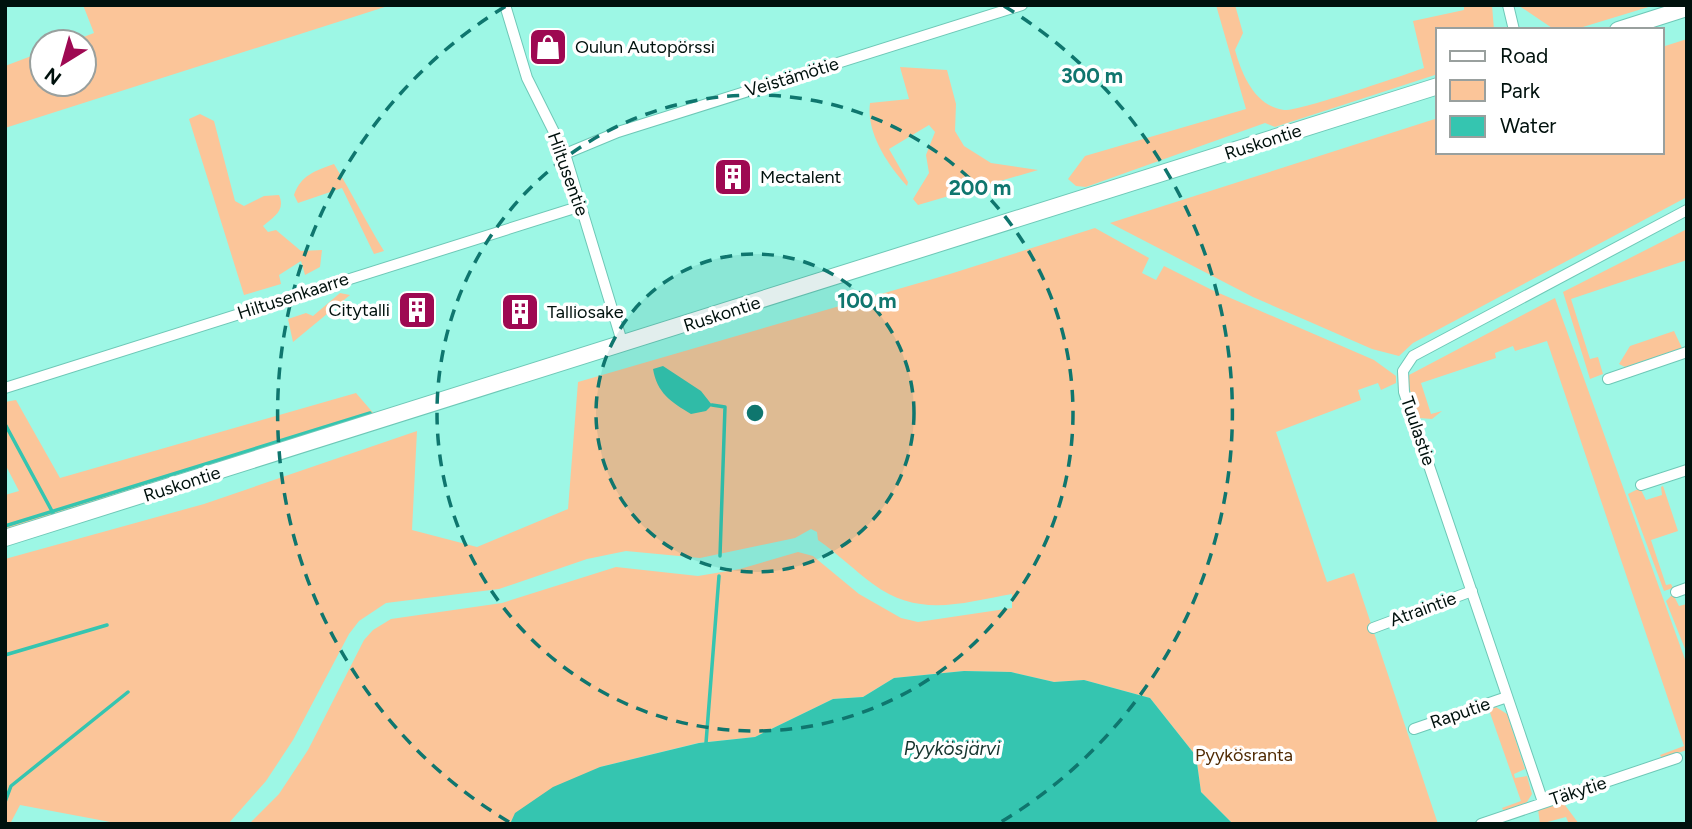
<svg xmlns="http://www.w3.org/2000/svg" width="1692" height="829" font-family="Figtree,sans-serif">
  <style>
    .green { fill: #fbc599 }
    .water { fill: #35c5b0 }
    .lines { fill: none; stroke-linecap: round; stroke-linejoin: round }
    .stream { stroke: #35c5b0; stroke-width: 3.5 }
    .minor-casing { stroke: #6ec8b7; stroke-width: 12 }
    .secondary-casing { stroke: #6ec8b7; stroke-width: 18 }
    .minor { stroke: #fff; stroke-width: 10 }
    .secondary { stroke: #fff; stroke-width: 16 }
    .ring { fill: none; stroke: #0f766e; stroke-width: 3.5; stroke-dasharray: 12 9 }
    .labels { text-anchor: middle; stroke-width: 7; stroke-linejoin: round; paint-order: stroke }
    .poi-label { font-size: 18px; fill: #00110d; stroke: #fff; text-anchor: start }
    .street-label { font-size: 18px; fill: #00110d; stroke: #fff }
    .park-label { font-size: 18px; fill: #502b04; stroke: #fff }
    .water-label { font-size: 19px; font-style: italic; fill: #16342e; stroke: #fff }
    .centre { fill: #0f766e; stroke: #fff; stroke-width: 3.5 }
    .ring-label { font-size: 21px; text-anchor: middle; font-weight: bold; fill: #0f766e; stroke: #fff; stroke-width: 7; stroke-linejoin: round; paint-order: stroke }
  </style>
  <rect width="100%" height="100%" fill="#9df7e5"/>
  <path class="green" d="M83 5H391L5 128V66L42 52V84H84V42H70L94 33Z
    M1216 5H1235L1243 33 1235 50C1242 75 1255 106 1284 110 1297 112 1404 75 1424 68L1413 21 1464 10V5H1492L1494 30H1438V74L1275 127 1265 123 1086 187 1076 186 1068 179 1085 156 1246 109Z
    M1518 5H1655L1573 30H1555Z
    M1687 39V197L1413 343 1399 356 1372 349 1253 297 1110 223 1438 118V152H1662V47Z
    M900 67 947 70 956 104 955 131 964 146 991 163 1038 170 918 205 913 199 929 173 926 155 935 132 929 125 889 149 908 182 907 186C888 165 866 133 870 103L909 99Z
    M200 114 214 121 235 201 244 206 264 196 279 195C286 211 273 217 263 226L268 232 276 230 301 251 322 250 320 267 305 275 301 261 279 275 281 284 244 295 189 119Z
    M334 164C352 193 366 222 384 251L374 254 342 188 298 203 294 195C301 175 315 171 334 164Z
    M1095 228 1149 258 1142 273 1156 280 1164 266 1212 290 1374 360 1396 376V383L1381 390 1378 383 1358 390 1361 400 1276 432 1327 582 1354 573 1438 824H1233L1201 792 1196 756 1150 698 1084 680 1054 682 1011 672 964 671 894 678 863 697 833 699 755 737 698 743 600 767 516 813 510 824H249L279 794 308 750 364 640 373 630 391 619 502 603 616 567 698 576 740 569 798 552 813 556 859 594 901 618 918 622 1012 608V594C962 603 918 618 873 584 854 570 838 554 818 540L817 532 811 529 795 538 700 558 626 551 587 559 499 589 386 603 359 621 349 634 293 740 266 781 228 824H121L20 805 10 824H5V559L204 504 417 431 412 530 477 547 568 509 578 382 950 274Z
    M1687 229V260L1571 299 1590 359 1598 357 1603 374 1590 379 1563 292Z
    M340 293 350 295 293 342 288 319 306 313 313 316Z
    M1555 298 1687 665V750L1662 758 1660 755 1684 746 1547 341 1515 351 1513 346 1495 353 1496 358 1421 383 1431 414 1442 411 1432 419 1419 418 1409 387V375Z
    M1674 331 1682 348 1625 367 1619 364 1630 346Z
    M356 393 375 415 5 531V495L19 491 5 464V402L16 400 60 478Z
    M1663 486 1678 531 1651 540 1666 585 1671 584 1673 588 1664 591 1628 494 1640 488 1646 500 1662 495 1661 487Z
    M1673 594 1679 606 1687 604V654L1666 601Z
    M1496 707 1507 714 1525 769 1514 774 1515 778 1527 776 1532 794 1527 802 1504 811 1502 808 1521 801 1489 710Z
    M1562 801 1579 824H1569L1566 817 1540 824 1538 809Z"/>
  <path class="water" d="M663 366 701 391 712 405 706 411 691 414C671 402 657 393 653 369Z
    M964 671 1011 672 1054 682 1084 680 1150 698 1196 756 1201 792 1233 824H510L515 813 553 787 600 767 699 743 755 737 833 699 863 697 894 678Z"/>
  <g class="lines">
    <path class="stream" d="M712 405 725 407 720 556
      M5 424 53 513
      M5 526 370 413
      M5 655 107 625
      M706 743 719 576
      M5 802 11 786 128 692"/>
    <defs>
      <path id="minor" d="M505 5 527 78 565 154 623 345
        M1508 5 1514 30
        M565 154 618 132 1022 5
        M1608 379 1687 352
        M5 388 581 206
        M1641 485 1687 470
        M1676 592 1687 588
        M1373 628 1472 591
        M1414 729 1507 697
        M1543 802 1404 392 1403 371 1413 356 1687 210
        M1481 824 1677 758"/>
      <path id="secondary" d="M1618 30 1687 8
        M5 538 1438 86"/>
    </defs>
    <use href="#minor" class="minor-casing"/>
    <use href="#secondary" class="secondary-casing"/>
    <use href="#minor" class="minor"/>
    <use href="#secondary" class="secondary"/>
  </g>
  <circle cx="755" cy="413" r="159" fill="#0f766e" fill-opacity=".12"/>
  <g class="ring">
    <circle cx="755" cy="413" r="159"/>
    <circle cx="755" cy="413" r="318"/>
    <path d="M509 822A477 477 0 0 1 506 6M1004 6A477 477 0 0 1 1001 822"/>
  </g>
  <defs>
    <symbol id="shop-square" viewBox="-11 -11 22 22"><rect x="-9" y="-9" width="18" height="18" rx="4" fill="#9e0952" stroke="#fff"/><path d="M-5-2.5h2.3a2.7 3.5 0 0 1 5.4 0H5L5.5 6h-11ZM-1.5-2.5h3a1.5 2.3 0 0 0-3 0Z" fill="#fff"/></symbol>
    <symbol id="building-square" viewBox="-11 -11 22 22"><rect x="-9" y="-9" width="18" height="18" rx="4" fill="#9e0952" stroke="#fff"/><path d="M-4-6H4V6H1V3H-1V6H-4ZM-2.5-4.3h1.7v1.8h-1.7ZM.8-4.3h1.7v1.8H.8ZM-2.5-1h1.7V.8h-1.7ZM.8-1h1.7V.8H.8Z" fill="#fff"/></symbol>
  </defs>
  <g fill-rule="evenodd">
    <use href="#shop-square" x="526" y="25" width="44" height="44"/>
    <use href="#building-square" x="711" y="155" width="44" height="44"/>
    <use href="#building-square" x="395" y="288" width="44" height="44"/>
    <use href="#building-square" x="498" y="290" width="44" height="44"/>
  </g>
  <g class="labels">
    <g class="poi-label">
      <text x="575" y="53">Oulun Autopörssi</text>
      <text x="760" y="183">Mectalent</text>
      <text x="390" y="316" text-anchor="end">Citytalli</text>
      <text x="547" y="318">Talliosake</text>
    </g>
    <g class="street-label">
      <text transform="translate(792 77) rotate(-17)" y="6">Veistämötie</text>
      <text transform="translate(1263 142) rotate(-18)" y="6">Ruskontie</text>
      <text transform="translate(568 174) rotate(70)" y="6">Hiltusentie</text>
      <text transform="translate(293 296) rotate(-18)" y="6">Hiltusenkaarre</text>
      <text transform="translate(722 314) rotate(-18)" y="6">Ruskontie</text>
      <text transform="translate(1418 431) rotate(71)" y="6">Tuulastie</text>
      <text transform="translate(182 484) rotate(-18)" y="6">Ruskontie</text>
      <text transform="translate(1423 609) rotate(-20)" y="6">Atraintie</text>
      <text transform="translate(1460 713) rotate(-19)" y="6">Raputie</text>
      <text transform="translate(1578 791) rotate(-18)" y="6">Täkytie</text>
    </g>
    <g class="park-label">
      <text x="1244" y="761">Pyykösranta</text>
    </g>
    <g class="water-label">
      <text x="952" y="755">Pyykösjärvi</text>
    </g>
  </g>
  <circle cx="755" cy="413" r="10" class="centre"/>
  <g class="ring-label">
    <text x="1092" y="83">300 m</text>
    <text x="980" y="195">200 m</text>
    <text x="867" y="308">100 m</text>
  </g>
  <rect width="1692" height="829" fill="none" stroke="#00110d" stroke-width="14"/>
  <rect x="1436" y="28" width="228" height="126" fill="#ffffff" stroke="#99a09e" stroke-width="2"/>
  <rect x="1450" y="51" width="35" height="10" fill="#ffffff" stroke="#99a09e" stroke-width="2"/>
  <text x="1500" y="63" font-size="21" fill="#00110d">Road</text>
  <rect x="1450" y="80" width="35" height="21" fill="#fbc599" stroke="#99a09e" stroke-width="2"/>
  <text x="1500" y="98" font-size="21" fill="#00110d">Park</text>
  <rect x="1450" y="116" width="35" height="21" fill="#35c5b0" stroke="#99a09e" stroke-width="2"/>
  <text x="1500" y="133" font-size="21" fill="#00110d">Water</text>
  <g transform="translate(63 63) rotate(217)"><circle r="33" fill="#ffffff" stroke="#99a09e" stroke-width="2"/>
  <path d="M0-5L12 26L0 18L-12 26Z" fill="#9e0952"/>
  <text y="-10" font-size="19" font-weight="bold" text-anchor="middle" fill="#00110d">N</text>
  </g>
</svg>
